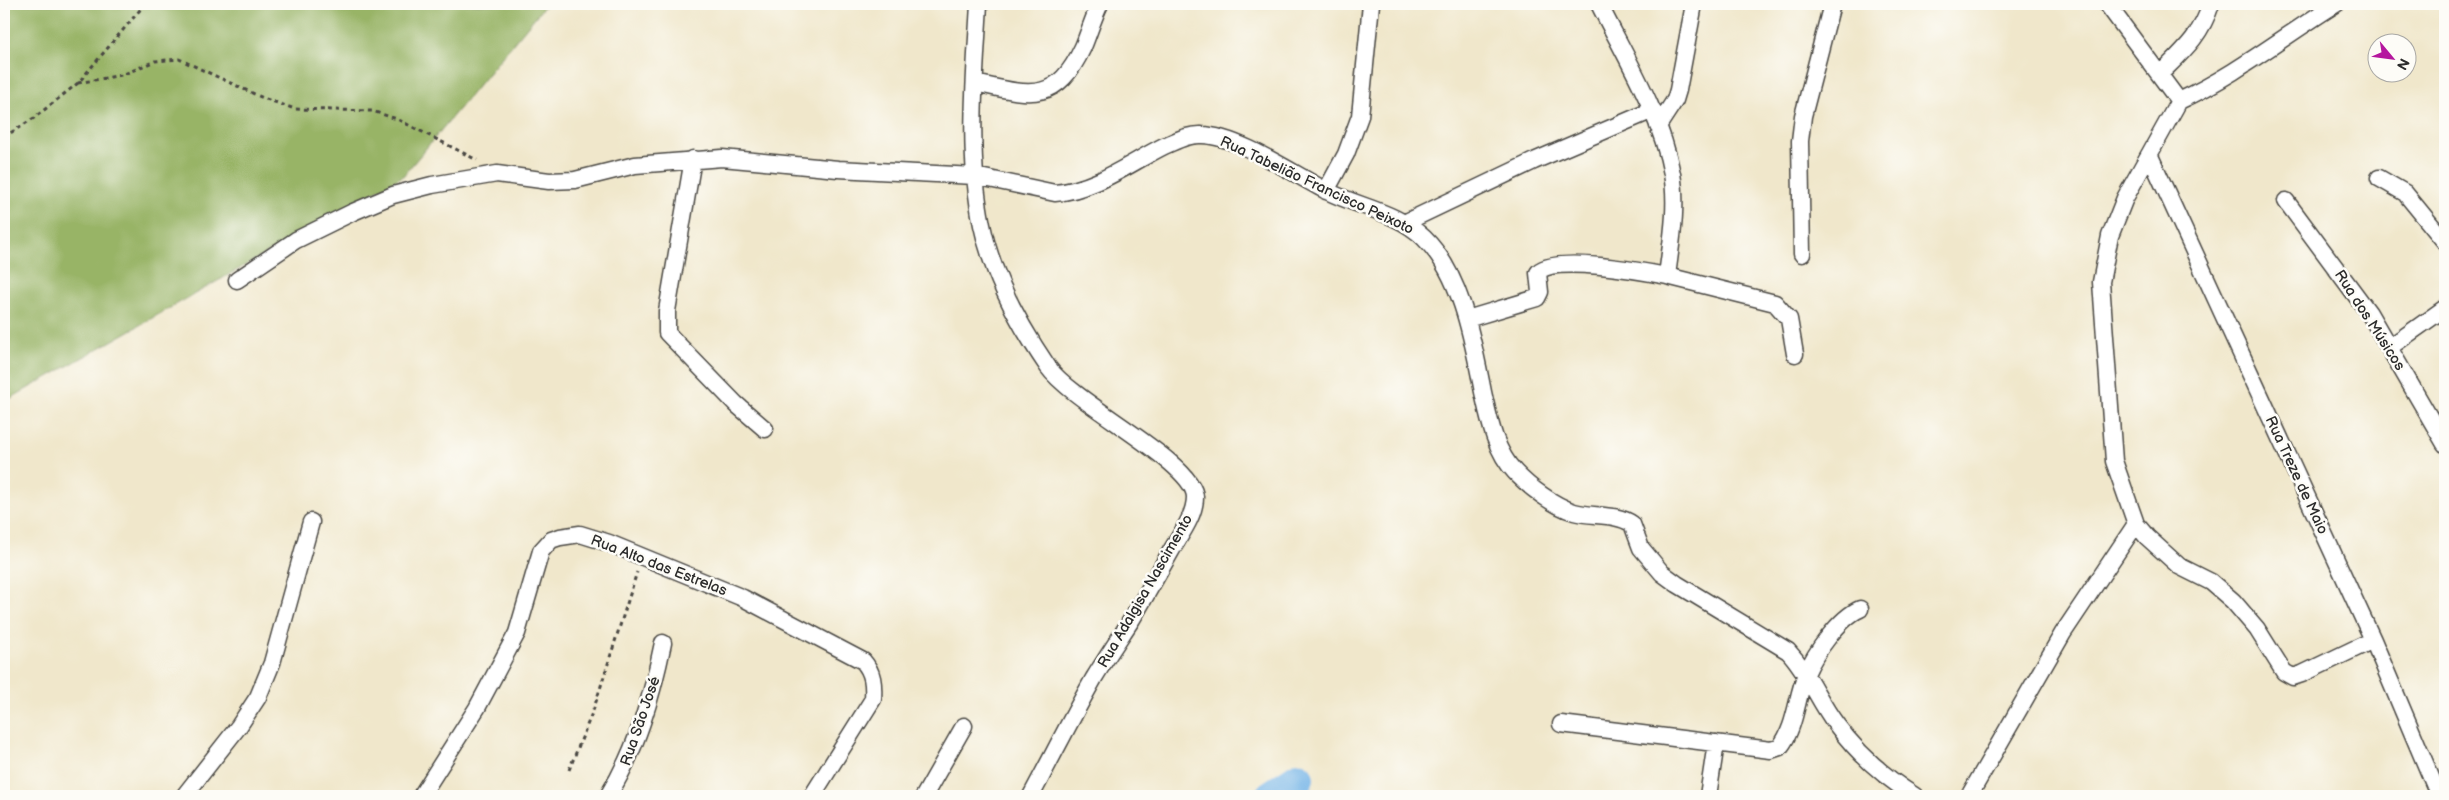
<svg xmlns="http://www.w3.org/2000/svg" width="2449" height="800" font-family="'Balsamiq Sans',sans-serif">
  <style>
    .forest { fill: #98b466; stroke: #627048 }
    .lines { fill: none; stroke-linecap: round; stroke-linejoin: round }
    .river { stroke: #73b4e7; stroke-width: 32 }
    .street-casing { stroke: #494743; stroke-width: 19 }
    .path { stroke: #494743; stroke-width: 3; stroke-dasharray: 4 4; stroke-linecap: butt }
    .street { stroke: #fff; stroke-width: 16 }
    .labels { text-anchor: middle; stroke-width: 5; stroke-linejoin: round; paint-order: stroke }
    .street-label { font-size: 15px; fill: #2b2b2b; stroke: #fdfcf7 }
  </style>
  <rect width="100%" height="100%" fill="#fdfcf7"/>
  <filter id="ink" filterUnits="userSpaceOnUse"><feTurbulence type="fractalNoise" baseFrequency=".02" numOctaves="2"/><feDisplacementMap in="SourceGraphic" scale="10" xChannelSelector="R" yChannelSelector="G"/><feConvolveMatrix kernelMatrix="1 2 1 2 8 2 1 2 1" color-interpolation-filters="sRGB"/></filter>
  <filter id="wash" filterUnits="userSpaceOnUse"><feTurbulence type="fractalNoise" baseFrequency=".0096" numOctaves="4" result="noise"/><feDisplacementMap in="SourceGraphic" scale="20" xChannelSelector="R" yChannelSelector="G"/><feGaussianBlur stdDeviation="1.12" result="paint"/><feColorMatrix in="noise" values="0 0 0 0 0 0 0 0 0 0 0 0 0 0 0 0 0 1.4 0 .05"/><feComposite in="paint" operator="in"/></filter>
  <g filter="url(#wash)">
    <rect width="100%" height="100%" fill="#f0e7cb"/>
    <path class="forest" d="M4 4H546L403 176 4 402Z"/>
    <g class="lines">
      <path class="river" d="M1271 796 1298 778"/>
    </g>
  </g>
  <g filter="url(#ink)">
    <g class="lines">
      <defs>
        <path id="street" d="M979 4C975 77 967 153 982 225 992 274 1020 326 1048 367 1074 404 1194 462 1195 497 1195 516 1180 535 1171 551 1158 574 1145 597 1132 619 1119 639 1106 658 1094 678 1072 717 1052 757 1031 796
          M1599 4C1626 58 1661 114 1672 174 1678 207 1671 243 1667 276L1775 303 1789 319 1795 354
          M2107 4 2179 101
          M2160 74C2183 51 2201 36 2211 4
          M975 83C1029 95 1056 105 1083 47 1089 33 1093 18 1100 4
          M2179 101 2125 198 2110 236 2101 282 2114 461 2136 524 2147 537 2179 566 2211 582 2233 601 2257 629 2284 672 2293 677 2302 674 2373 640
          M2179 101C2236 75 2284 36 2336 4
          M1658 126 1675 100 1678 90 1694 4
          M2150 156 2373 640 2439 796
          M693 159 667 311V333L736 404 765 429
          M2379 178 2405 193 2445 242
          M1326 191 1346 154 1360 116 1371 4
          M2286 201 2369 313 2445 444
          M1404 223 1534 161 1653 110
          M1802 254 1800 141 1803 116 1832 4
          M237 280 296 240 353 212 393 195 432 185 497 174 549 181 575 180 635 165 722 158 838 169 975 176 1055 193C1095 190 1130 163 1164 146 1176 141 1188 134 1202 135 1237 136 1289 171 1321 188 1353 206 1397 211 1424 238 1462 275 1473 342 1483 392 1489 419 1495 451 1515 472 1529 487 1554 506 1574 512 1591 517 1617 513 1632 524L1641 548 1662 573 1677 584 1788 651C1808 672 1818 700 1836 724 1858 754 1884 777 1915 796
          M1467 319 1537 298 1540 292 1538 273C1548 254 1646 272 1667 276
          M2390 347 2445 308
          M1561 724 1771 750 1780 747C1796 727 1796 698 1806 674 1815 653 1839 618 1860 609
          M184 796 239 726 258 697 272 663 311 522
          M421 796 477 708 517 633 541 551 551 540 560 537 580 534 609 543 743 598 863 661C873 672 874 684 873 699L812 796
          M608 796C637 749 652 696 663 643
          M924 796 964 726
          M1708 796 1716 743
          M1969 796 2063 633 2136 524"/>
      </defs>
      <use href="#street" class="street-casing"/>
      <path class="path" d="M78 83 122 75 155 61 179 59 263 98 295 109 372 111 397 119 477 160
        M4 137 34 118 78 83 145 4
        M569 770 594 708 637 572"/>
      <use href="#street" class="street"/>
    </g>
  </g>
  <g class="labels">
    <g class="street-label">
      <text transform="translate(1317 185) rotate(25)" y="5">Rua Tabelião Francisco Peixoto</text>
      <text transform="translate(2370 320) rotate(57)" y="5">Rua dos Músicos</text>
      <text transform="translate(2297 475) rotate(65)" y="5">Rua Treze de Maio</text>
      <text transform="translate(659 565) rotate(21)" y="5">Rua Alto das Estrelas</text>
      <text transform="translate(1145 591) rotate(-60)" y="5">Rua Adalgisa Nascimento</text>
      <text transform="translate(640 721) rotate(-71)" y="5">Rua São José</text>
    </g>
  </g>
  <rect width="2449" height="800" fill="none" stroke="#fdfcf7" stroke-width="20"/>
  <g transform="translate(2392 58) rotate(119)"><circle r="24" fill="#fdfcf7" stroke="#a9a8a5"/>
  <path d="M0-4L9 19L0 12L-9 19Z" fill="#b5179e"/>
  <text y="-8" font-size="14" font-weight="bold" text-anchor="middle" fill="#2b2b2b">N</text>
  </g>
</svg>
